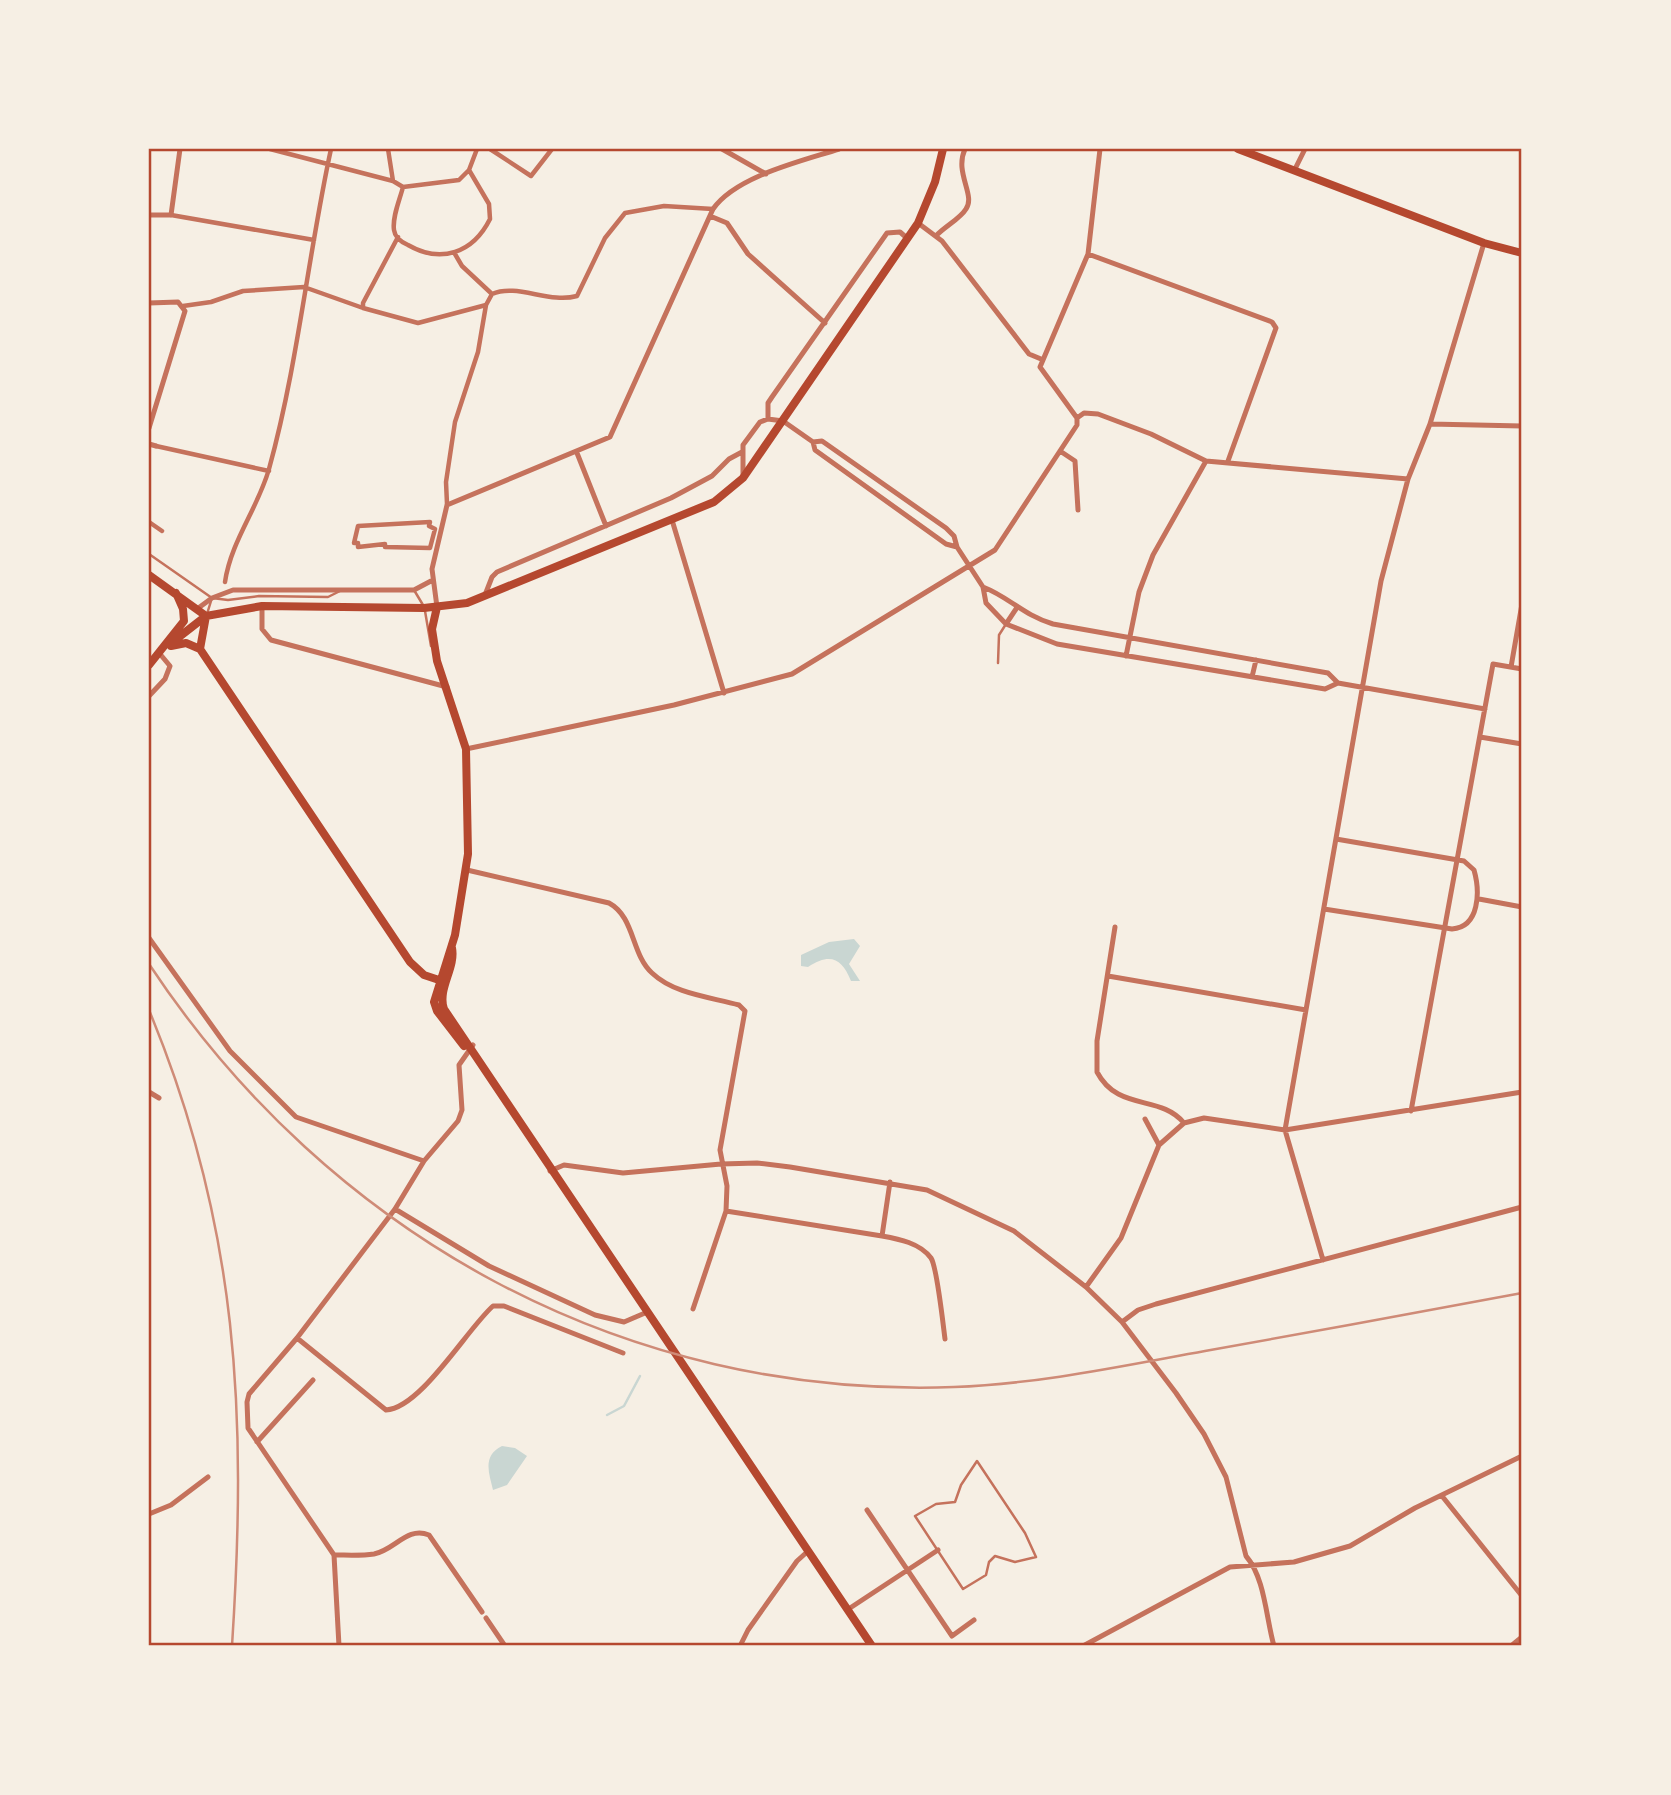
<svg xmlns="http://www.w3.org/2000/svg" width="1671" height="1795" font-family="Rubik,sans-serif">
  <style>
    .water { fill: #c9d6d2 }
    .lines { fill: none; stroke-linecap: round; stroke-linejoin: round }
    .stream { stroke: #c9d6d2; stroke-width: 2.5 }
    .service { stroke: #c5725c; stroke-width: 2.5 }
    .pedestrian { stroke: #c5725c; stroke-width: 4.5 }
    .minor { stroke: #c5725c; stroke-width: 5 }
    .secondary { stroke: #b5482f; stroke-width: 8 }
    .rail { stroke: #cf8b77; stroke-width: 2.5 }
    .neatline { fill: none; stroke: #b5482f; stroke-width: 2.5 }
  </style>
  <rect width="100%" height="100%" fill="#f6efe4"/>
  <path class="water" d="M854 939 860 946 849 964 860 981H851C842 959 831 952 808 967L801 966V955L829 942Z
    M502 1446 515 1448 527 1456 507 1485 493 1490C489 1473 482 1456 502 1446Z"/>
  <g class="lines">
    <path class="stream" d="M607 1415 624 1406 640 1376"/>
    <path class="service" d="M149 554 212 598 228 600 259 596 328 597 340 591
      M414 590 423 605
      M425 611 431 646
      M207 614 211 601
      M998 663 999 635 1006 624
      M977 1461 1025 1533 1036 1557 1015 1562 995 1556 989 1562 986 1575 963 1589 915 1516 936 1504 955 1502 961 1485Z"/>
    <path class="pedestrian" d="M270 149 393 181 403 187 459 180 469 170 477 149
      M388 149 393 181
      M490 149 531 176 552 149
      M403 187C400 199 392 217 394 230 395 238 401 242 408 245 441 264 473 253 490 219L489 204 469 170
      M171 215 314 240
      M455 254 462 266 492 294
      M183 306 211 302 243 291 304 287 363 308V303L398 237
      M363 308 418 323 486 305
      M156 446 269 471
      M447 504 446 482 455 422 478 352 486 305 492 294C517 283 549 304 577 296L605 238 625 213 664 206 713 209
      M149 522 162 531
      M430 522 429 526 435 529 430 548 385 547V544L358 547V543H354L358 526Z
      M225 582C231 541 258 508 269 469 298 364 308 255 331 149"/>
    <path class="minor" d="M722 149 766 174
      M1294 171 1305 149
      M149 215H171L180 149
      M710 216 727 223 748 254 825 323
      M918 223 942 241 1029 354 1041 359
      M936 236C944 227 960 219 966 209 976 195 954 173 965 149
      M1088 254 1272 322 1276 328 1228 461
      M149 303 178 302 185 311 149 428
      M1077 418 1084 413 1098 414 1151 434 1206 461 1408 479
      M1077 418 1040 367 1088 254 1100 149
      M768 419V403L772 397 887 233 900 232 908 239
      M1430 424 1522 426
      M813 442 822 441 946 528 954 536 957 547 983 587 986 603 1006 624 1057 644 1325 689 1338 683 1485 709
      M149 444 156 446
      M1060 451 1075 461 1078 510
      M577 453 606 526
      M743 478V445L760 422 768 419 783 421 813 442 815 450 946 544 957 547
      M672 520 724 693
      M983 587C1009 597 1023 615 1053 624L1328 673 1338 683
      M485 595 492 577 497 572 671 498 712 476 729 459 742 452
      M262 606V629L271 640 447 687
      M437 607 432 569 447 505 610 437 713 209C736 176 802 161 839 149
      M197 609 212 598 233 590H414L431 581
      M1006 624 1016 609
      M1126 656 1139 592 1153 555 1206 461
      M1511 667 1522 604
      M1252 677 1256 660
      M149 696 165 679 170 666 160 654
      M1480 737 1522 744
      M466 749 674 705 792 674 995 550 1077 425V418
      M467 870 609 903C635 917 631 954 652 973 674 994 710 997 739 1005L745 1011 720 1150 727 1186 726 1211 693 1309
      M1479 899 1522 907
      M1324 909 1452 929C1480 927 1480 891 1474 870L1464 861 1336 839
      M1115 927 1097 1041V1072C1118 1112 1160 1094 1184 1123
      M149 938 230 1051 296 1117 424 1161
      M1108 976 1306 1010
      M149 1092 159 1098
      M1411 1111 1493 664 1522 669
      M1145 1119 1159 1145
      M550 1171 564 1165 623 1173 721 1164 757 1163 790 1167 927 1190 1014 1231 1086 1287 1122 1322 1176 1393 1204 1434 1226 1477 1246 1556C1265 1578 1266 1618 1274 1646
      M395 1209 489 1266 595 1315 624 1322 645 1313
      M726 1211 882 1236C899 1239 920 1243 931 1258 937 1267 943 1324 945 1339
      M882 1236 890 1182
      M1323 1260 1285 1130 1381 581 1408 479 1430 424 1484 243
      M1086 1287 1121 1238 1159 1145 1184 1123 1204 1118 1285 1130 1522 1092
      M1122 1322 1138 1310 1156 1304 1522 1207
      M297 1338 386 1410C421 1408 467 1329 493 1306H504L623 1353
      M257 1442 313 1380
      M1442 1496 1522 1596
      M867 1510 952 1636 974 1620
      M149 1514 171 1505 208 1477
      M334 1555C347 1555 361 1556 374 1554 395 1550 407 1526 429 1535L482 1612
      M847 1610 938 1550
      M486 1618 505 1646
      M339 1646 334 1555 248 1428 247 1402 249 1394 297 1338 395 1209 424 1161 458 1121 462 1110 459 1065 473 1045
      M740 1646 748 1630 797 1561 807 1552
      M1083 1646 1230 1567 1294 1562 1350 1546 1415 1508 1522 1456
      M1511 1646 1522 1637"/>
    <path class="secondary" d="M1238 149 1484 243 1522 253
      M149 575 206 616
      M437 607 432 629 437 661 466 749 468 854 455 935 434 1002 437 1011 464 1046
      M206 616 262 606 424 608 467 603 714 502 743 478 918 223 935 182 943 149
      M206 616 200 649 410 962 424 975 445 982
      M170 644 206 616
      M171 646 186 643 200 649
      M149 665 184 621 183 609 176 593
      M452 948C456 968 437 989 444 1009L872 1646"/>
    <path class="rail" d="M149 964C329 1236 625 1399 954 1387 1039 1384 1122 1366 1205 1351 1311 1332 1416 1313 1522 1293
      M149 1010C239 1227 247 1415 232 1646"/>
  </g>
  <rect width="1671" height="1795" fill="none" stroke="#f6efe4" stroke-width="301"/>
  <rect x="150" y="150" width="1370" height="1494" class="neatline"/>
</svg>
